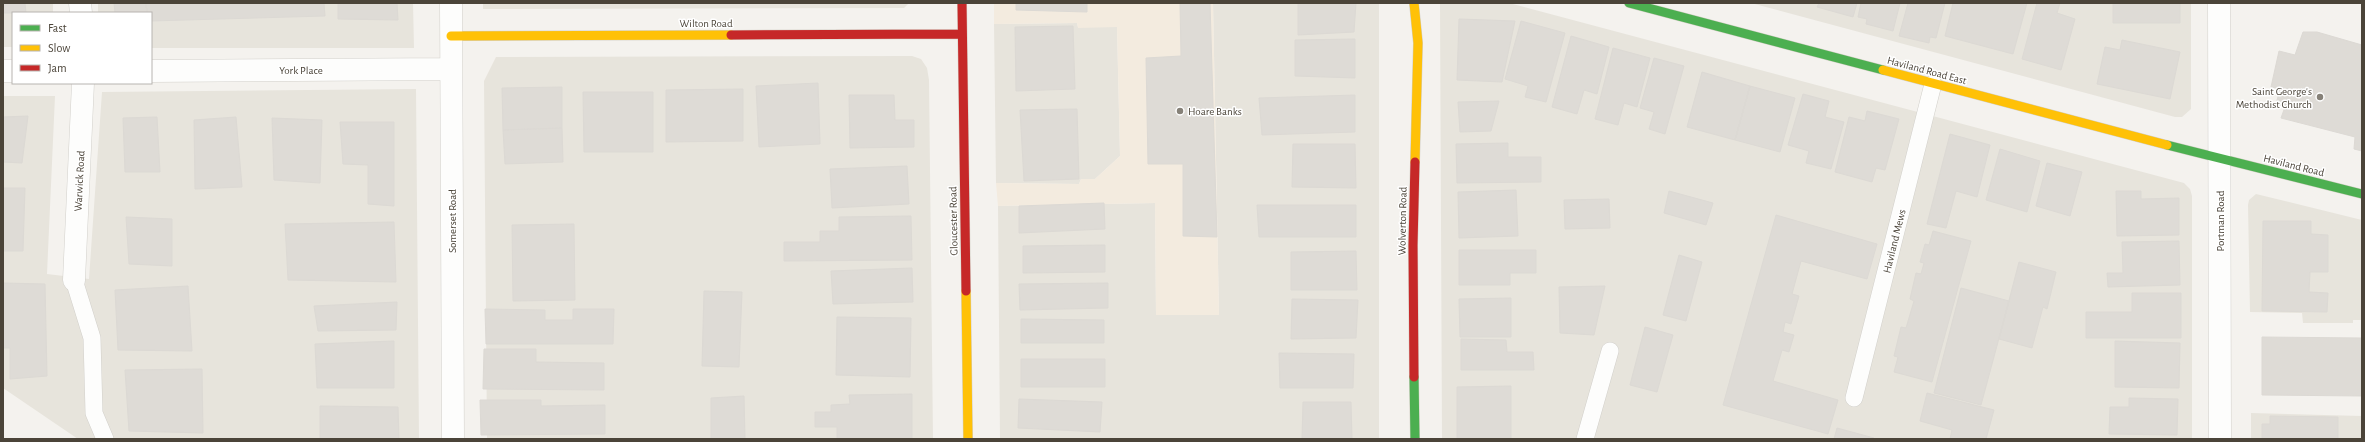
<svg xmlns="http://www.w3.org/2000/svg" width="2365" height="442" font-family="'Alegreya Sans',sans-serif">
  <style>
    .residential { fill: #e7e4dc }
    .commercial { fill: #f3ebdf }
    .building { fill: #dedbd6; stroke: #dcd9d4 }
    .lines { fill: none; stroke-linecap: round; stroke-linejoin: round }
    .lane-casing { stroke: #d2d0cb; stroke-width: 18 }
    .street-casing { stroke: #d2d0cb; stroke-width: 23 }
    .fast-casing { stroke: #d3cfc5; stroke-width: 10 }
    .slow-casing { stroke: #d3cfc5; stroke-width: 10 }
    .jam-casing { stroke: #d3cfc5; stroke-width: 10 }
    .lane { stroke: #fdfdfc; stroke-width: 17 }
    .street { stroke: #fdfdfc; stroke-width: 22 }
    .fast { stroke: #4caf50; stroke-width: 9 }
    .slow { stroke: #ffc107; stroke-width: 9 }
    .jam { stroke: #c62828; stroke-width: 9 }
    .poi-dot { fill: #868178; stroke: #fff; stroke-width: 1.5 }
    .labels { text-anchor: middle; stroke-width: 3; stroke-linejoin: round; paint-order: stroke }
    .street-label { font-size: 11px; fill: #4b4439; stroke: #fff }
    .poi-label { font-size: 11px; fill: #4b4439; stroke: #fff; text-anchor: end }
  </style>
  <rect width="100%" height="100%" fill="#f4f2ee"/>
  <path class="residential" d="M3 3H53V13H13V47H3Z
    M98 3H413L414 48H151V13H98Z
    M483 3H909L904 8 483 9Z
    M1213 3H1379V439H1000L998 206 1155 203 1156 315H1219Z
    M1440 3H1509L2184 183 2190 189 2192 196V439H1442Z
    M1751 3H2191V109L2182 117H2175Z
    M1077 23 1078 27H1117L1120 156 1095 179H1081L1079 184 996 183 994 24Z
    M912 56 921 59 927 68 929 80 933 439H487L484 81 496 57Z
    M416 89 419 439H78L3 388V96H55L47 274 89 279 102 92Z
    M2256 194 2362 220V320H2353V323H2303L2302 313 2250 312 2248 205 2249 200Z
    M2251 413 2362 416V439H2251Z"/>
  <path class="commercial" d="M994 3H1213L1219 315H1156L1155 203 998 206 996 183 1079 184 1081 179H1095L1120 156 1117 27 1078 28 1077 23 994 24Z"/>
  <path class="building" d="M3 3H25L26 13H3Z
    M114 3H146L147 13H115Z
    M146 3H324L325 16 151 21V13H147Z
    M338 3H397L398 20 338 19Z
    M1016 3H1087V12L1016 10Z
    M1180 3H1210L1217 237 1183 236V164H1148L1146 58 1181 56Z
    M1298 3H1356L1354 32 1298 35Z
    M1819 3H1857L1853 17 1817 7Z
    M1861 3H1900L1893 31 1866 24 1867 19 1858 17Z
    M1908 3H1945L1936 38 1930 37 1929 43 1899 36Z
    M1953 3H2027L2013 54 1945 36Z
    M2037 3H2060L2057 13 2075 19 2061 70 2022 59Z
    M2113 3H2180V23H2113Z
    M1459 19 1515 21 1502 82 1457 80Z
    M1521 21 1565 33 1546 102 1525 97 1528 86 1505 79Z
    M1073 26 1075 89 1016 91 1015 27Z
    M2303 32H2317L2362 45V151L2354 149 2355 137 2281 118 2285 107 2276 104 2280 89 2271 87 2279 51 2295 55Z
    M1571 36 1609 47 1597 94 1584 90 1577 114 1552 107Z
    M1355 39V78L1295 76V40Z
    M2122 40 2180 52 2170 99 2097 84 2105 47 2120 50Z
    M1613 48 1650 58 1637 107 1624 103 1618 125 1595 119Z
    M1654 58 1684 66 1665 134 1649 129 1654 112 1640 108Z
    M1702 72 1750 86 1735 140 1687 127Z
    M818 83 820 144 759 147 756 86Z
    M1750 86 1795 98 1780 152 1735 140Z
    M562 87V128L503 130 502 88Z
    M743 89V141L666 142V90Z
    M583 92H653V152H584Z
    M1803 94 1829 101 1825 117 1844 122 1831 169 1806 163 1809 151 1788 145Z
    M849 95H894L895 120H914V147L850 148Z
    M1355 95V132L1262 135 1259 98Z
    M1499 101 1491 131 1460 132 1458 102Z
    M1077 109 1079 179 1024 181 1020 110Z
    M1867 111 1899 119 1885 170 1876 168 1872 182 1835 172 1849 117 1865 121Z
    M28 116 22 163 3 162V117Z
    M157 117 160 172H125L123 118Z
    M236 117 242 187 195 189 194 120Z
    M272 118 322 120 320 183 274 180Z
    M340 122H394V206L368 204V165L343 164Z
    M562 128 563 162 505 164 503 130Z
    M1950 134 1990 145 1977 197 1956 191 1946 228 1927 224Z
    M1508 143V157H1541V182L1457 183 1456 144Z
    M1293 144H1355L1356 188 1292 187Z
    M2000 149 2040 161 2027 212 1986 200Z
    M2047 163 2082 172 2070 216 2036 206Z
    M907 166 909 204 832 208 830 169Z
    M3 188H25L23 251H3Z
    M1516 190 1518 236 1459 238 1458 192Z
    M1669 191 1713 203 1706 225 1664 213Z
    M2116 191H2141V199L2179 198V235L2117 236Z
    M1609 199 1610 228 1565 229 1564 200Z
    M1104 203 1105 229 1019 233V206Z
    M1257 205H1356V237H1259Z
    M1776 215 1877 244 1867 279 1801 261 1792 294 1799 296 1791 324 1785 322 1783 332 1794 335 1789 352 1782 350 1773 381 1838 400 1828 434 1723 405Z
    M911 216 912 260 784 261V242H820V231H839V217Z
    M126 217 172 219V266L129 264Z
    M2263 221H2311V234L2328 235V272H2310L2309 292 2328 293 2327 312 2262 311Z
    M394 222 396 282 288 280 285 224Z
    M574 224 575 300 513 301 512 225Z
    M1933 231 1971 241 1932 382 1894 372 1898 357 1894 356 1901 327 1906 328 1914 301 1910 299 1916 273 1921 274 1924 263 1920 262 1925 244 1929 245Z
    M2179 241 2180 285 2108 287 2107 273H2123L2122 242Z
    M1105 245V272L1023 273V246Z
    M1459 250H1536V273H1510V285H1459Z
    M1356 251 1357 290H1291V252Z
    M1679 255 1702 262 1686 321 1663 315Z
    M2019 262 2056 272 2047 309 2043 307 2032 348 1999 339Z
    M912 268 913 302 833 304 831 271Z
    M3 283 45 284 47 376 10 379V348H3Z
    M1108 283V308L1020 310 1019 284Z
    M188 286 192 351 118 350 115 290Z
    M1605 286 1594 335 1560 333 1559 287Z
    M1961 288 2009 301 1981 405 1934 393Z
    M704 291 742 292 739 367 702 366Z
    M2132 293H2181V338H2086V312H2132Z
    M1511 298V337H1460L1459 299Z
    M1292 299 1358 300 1356 338 1291 339Z
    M397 302 396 330 318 331 314 306Z
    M485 309 545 310V320H573V309H614L613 344H486Z
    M837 317 911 318 910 377 836 375Z
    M1021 319 1104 320V343H1021Z
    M1645 327 1673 335 1657 392 1630 385Z
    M2262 337 2362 338V396L2262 395Z
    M1461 339 1506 340 1507 352H1533L1534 370H1461Z
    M394 341V388H317L315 344Z
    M2115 341 2180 343 2179 388 2115 387Z
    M484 349H536V362L604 363V390L483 389Z
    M1279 353 1354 354 1353 388H1280Z
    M1021 359H1105V387H1021Z
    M202 369 203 433 129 431 125 370Z
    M1511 386V439H1457V387Z
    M1927 393 1994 410 1986 439H1950L1952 430 1920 421Z
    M912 394V439H837V427H815V412H831V405L850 404 849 395Z
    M744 396 745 439H711V398Z
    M2129 398 2178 399 2177 435 2109 434 2110 407H2129Z
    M1019 399 1102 402 1100 432 1018 428Z
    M480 400H541V406L605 405V434L481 435Z
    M1303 402H1351L1352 439H1302Z
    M320 406 398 407 399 439H320Z
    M2270 416 2338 417V439H2262V424H2270Z
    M1837 428 1874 438V439H1834Z"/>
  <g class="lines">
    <defs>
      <path id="lane" d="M74 280 92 338 94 413 105 439
        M1854 398 1933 84
        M1585 439 1610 351"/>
      <path id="street" d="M80 3 81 13
        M451 3 453 439
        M2219 3 2220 439
        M3 71H13
        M151 71 451 69
        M74 280 83 83"/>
      <path id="fast" d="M1629 3 1883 70
        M2167 145 2362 194
        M1414 377 1415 439"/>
      <path id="slow" d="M1414 3 1418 43 1415 162
        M451 36 731 35
        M1883 70 2167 145
        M966 291 968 439"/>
      <path id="jam" d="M962 3 966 291
        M731 35 962 34
        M1414 377 1413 245 1415 162"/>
    </defs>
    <use href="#lane" class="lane-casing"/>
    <use href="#street" class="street-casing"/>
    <use href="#fast" class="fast-casing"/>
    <use href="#slow" class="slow-casing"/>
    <use href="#jam" class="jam-casing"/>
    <use href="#lane" class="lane"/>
    <use href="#street" class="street"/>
    <use href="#fast" class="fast"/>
    <use href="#slow" class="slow"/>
    <use href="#jam" class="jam"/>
  </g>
  <g class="poi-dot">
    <circle cx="2320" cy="97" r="4"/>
    <circle cx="1180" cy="111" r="4"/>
  </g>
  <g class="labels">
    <g class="street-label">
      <text x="706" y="27">Wilton Road</text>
      <text x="301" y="74">York Place</text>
      <text transform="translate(1927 70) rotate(15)" y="4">Haviland Road East</text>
      <text transform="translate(2294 165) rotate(14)" y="4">Haviland Road</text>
      <text transform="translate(79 181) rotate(-87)" y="4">Warwick Road</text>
      <text transform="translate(452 221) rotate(-90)" y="4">Somerset Road</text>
      <text transform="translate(953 221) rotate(-91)" y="4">Gloucester Road</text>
      <text transform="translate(1402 221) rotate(-89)" y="4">Wolverton Road</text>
      <text transform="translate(2220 221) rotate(-90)" y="4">Portman Road</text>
      <text transform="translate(1894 241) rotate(-76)" y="4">Haviland Mews</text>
    </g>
    <g class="poi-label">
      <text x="2312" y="95">Saint George's<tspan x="2312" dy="13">Methodist Church</tspan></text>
      <text x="1188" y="115" text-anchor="start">Hoare Banks</text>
    </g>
  </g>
  <rect width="2365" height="442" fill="none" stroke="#4b4439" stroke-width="8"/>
  <rect x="12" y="12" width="140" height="72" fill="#ffffff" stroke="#b7b4b0"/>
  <rect x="20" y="25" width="20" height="6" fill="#4caf50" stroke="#b7b4b0"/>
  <text x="48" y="32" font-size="12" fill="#4b4439">Fast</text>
  <rect x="20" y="45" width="20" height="6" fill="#ffc107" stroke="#b7b4b0"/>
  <text x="48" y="52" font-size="12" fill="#4b4439">Slow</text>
  <rect x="20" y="65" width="20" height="6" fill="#c62828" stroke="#b7b4b0"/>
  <text x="48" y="72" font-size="12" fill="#4b4439">Jam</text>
</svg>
